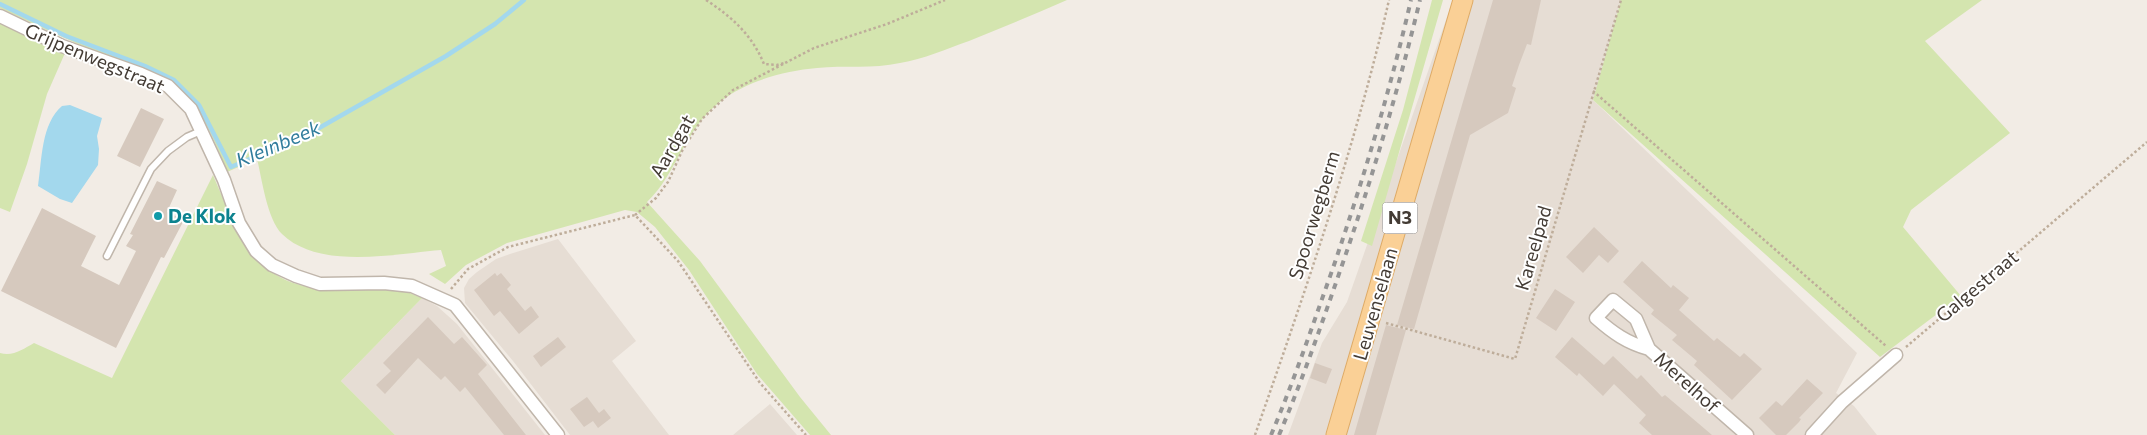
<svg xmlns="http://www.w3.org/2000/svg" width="2147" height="435" font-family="Commissioner,sans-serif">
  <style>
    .residential { fill: #e6ddd4 }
    .green { fill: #d4e5af }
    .water { fill: #a3d8ed }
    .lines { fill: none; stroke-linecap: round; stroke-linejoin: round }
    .stream { stroke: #a3d8ed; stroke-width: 4.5 }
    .building { fill: #d6c9be }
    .lane-casing { stroke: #c0b6ab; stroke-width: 9 }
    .street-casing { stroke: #c0b6ab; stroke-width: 15 }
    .primary-casing { stroke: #deab67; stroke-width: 21 }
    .path { stroke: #bead9a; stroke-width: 2.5; stroke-dasharray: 2.5 2.5; stroke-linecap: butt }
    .lane { stroke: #fff; stroke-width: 6 }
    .street { stroke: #fff; stroke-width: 12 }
    .primary { stroke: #fad096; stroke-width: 19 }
    .rail { stroke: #959595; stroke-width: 4; stroke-dasharray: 6 6; stroke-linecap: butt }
    .culture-dot { fill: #0f9aa8; stroke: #fff; stroke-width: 2 }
    .labels { text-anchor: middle; stroke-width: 4; stroke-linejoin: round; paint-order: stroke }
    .shield { fill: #fff; stroke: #7c7672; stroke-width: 1 }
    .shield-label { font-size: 18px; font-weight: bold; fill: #443c35 }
    .street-label { font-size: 19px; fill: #443c35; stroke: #fff }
    .culture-label { font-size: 19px; font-weight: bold; fill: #0d838f; stroke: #fff; text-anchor: start }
    .water-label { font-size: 20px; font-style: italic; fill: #307c9c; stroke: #fff }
  </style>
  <rect width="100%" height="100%" fill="#f2ece5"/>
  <path class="residential" d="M1453 0H1621L1593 100 1857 353 1836 393 1854 406 1877 435H1288L1322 343 1347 302Z
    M558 239 636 341 612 361 669 435H570L513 361 465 303 464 288 469 279 477 272 496 259 510 254Z
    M422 298 437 306 457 324 545 435H395L341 381Z
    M770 404 797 435H733Z"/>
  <path class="green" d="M0 0H1067C1035 14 1002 28 969 41 946 49 924 59 900 63 873 69 844 65 817 68 784 71 747 81 721 101 684 129 677 174 647 202L700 261 800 397 831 435H810L757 374 689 270 655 227 637 212 625 210 507 243 466 265 445 284 429 274 446 266 441 250C394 254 319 270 282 234 267 219 262 179 257 159L227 172C217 146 206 119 188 97 166 70 125 64 94 51 62 37 31 23 0 8Z
    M1432 0H1443L1372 246 1361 241 1403 110Z
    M1621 0H1982L1925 41 2010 133 1911 210 1903 227 1961 296 1880 357 1593 100Z
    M0 22 65 53 47 94 27 164 10 212 0 208Z
    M213 175C240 238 256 290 336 289 354 288 376 285 394 288 403 289 413 295 422 298L341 381 395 435H0V353C13 357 23 349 34 343L112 378Z"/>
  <path class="water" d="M70 105 102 118 97 136 99 149 98 165 72 203 60 199 38 186C42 160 41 124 62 106Z"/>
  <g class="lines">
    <path class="stream" d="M0 4 66 36 145 66 174 80 199 105 231 167 312 132 446 56 495 24 524 0"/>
  </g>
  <path class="building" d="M1493 0H1541L1531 45 1527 44 1519 65 1512 86 1516 88 1508 113 1470 135 1414 329 1397 325Z
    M141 108 164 119 140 167 117 156Z
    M157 181 177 190 167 212 184 220 164 258 161 257 116 348 1 291 42 208 96 236 81 266 119 285 136 251 126 246 133 235 130 234Z
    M1594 227 1619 251 1608 263 1599 255 1583 273 1566 257Z
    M1642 261 1671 288 1673 285 1689 298 1679 310 1714 341 1717 338 1740 357 1744 353 1762 369 1732 400 1694 365 1697 361 1672 340 1677 335 1651 314 1654 310 1623 282Z
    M495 273 497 276 501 273 511 285 507 289 525 311 531 306 539 317 519 334 500 311 494 316 474 290Z
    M1555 289 1575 302 1556 331 1536 318Z
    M428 317 454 344 462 337 487 365 478 374 526 435H504L465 387 460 392 445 376 441 380 418 358 385 394 376 385 391 371 383 363Z
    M1386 325 1406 330 1377 431 1376 435H1354Z
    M558 337 566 347 541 367 533 356Z
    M1572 337 1604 365 1613 356 1637 379 1641 375 1662 397 1665 395 1712 435H1652L1639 423 1646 415 1614 384 1603 396 1579 373 1577 376 1555 357Z
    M1315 363 1332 369 1326 384 1310 378Z
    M1807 379 1823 393 1799 418 1801 419 1799 422 1786 435H1776L1759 418 1776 401 1782 406Z
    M587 397 599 413 604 409 611 418 598 428 593 421 584 427 570 409Z"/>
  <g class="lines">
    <defs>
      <path id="lane" d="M107 256 151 169 168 151 187 137 201 131"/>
      <path id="street" d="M0 16 62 46 141 74 168 86 191 109 224 180 239 223 256 251 272 265 296 276 320 284 384 283 412 286 455 305 558 435
        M1649 349 1636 319 1613 300 1596 318C1613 333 1627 343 1649 349L1747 435
        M1812 435 1842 402 1896 355"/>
      <path id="primary" d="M1336 435 1463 0"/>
    </defs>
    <use href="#lane" class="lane-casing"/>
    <use href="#street" class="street-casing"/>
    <use href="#primary" class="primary-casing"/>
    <path class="path" d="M706 0C732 17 752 35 764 64L777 65 784 63
      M1593 91 1886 346
      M635 215 656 198 668 182 682 151 702 119 733 90 814 48 887 24 945 0
      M451 289 468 269 508 247 635 215 678 261 760 383 806 435
      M1386 323 1515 359 1621 0
      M1906 347 2147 142
      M1255 435C1305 292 1355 148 1389 0"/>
    <use href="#lane" class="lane"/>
    <use href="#street" class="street"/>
    <use href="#primary" class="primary"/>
    <path class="rail" d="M1271 435C1294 381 1313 324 1333 268 1363 180 1390 91 1411 0
      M1279 435C1302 381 1321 326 1340 271 1371 182 1398 91 1420 0"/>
  </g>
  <circle class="culture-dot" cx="158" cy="216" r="5"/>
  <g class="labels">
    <rect class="shield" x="1382.5" y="202.5" width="35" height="31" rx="4"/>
    <g class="shield-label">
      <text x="1400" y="224">N3</text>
    </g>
    <g class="street-label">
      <text transform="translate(95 58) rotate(23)" y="7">Grijpenwegstraat</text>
      <text transform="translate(672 146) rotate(-60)" y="7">Aardgat</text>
      <text transform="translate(1314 215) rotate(-73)" y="7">Spoorwegberm</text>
      <text transform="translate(1533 248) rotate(-74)" y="7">Kareelpad</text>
      <text transform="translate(1977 286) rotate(-40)" y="7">Galgestraat</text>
      <text transform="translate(1375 304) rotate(-74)" y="7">Leuvenselaan</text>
      <text transform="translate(1687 382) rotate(42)" y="7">Merelhof</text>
    </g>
    <g class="culture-label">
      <text x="168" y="223">De Klok</text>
    </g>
    <g class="water-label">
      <text transform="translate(278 144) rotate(-23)" y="7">Kleinbeek</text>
    </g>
  </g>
</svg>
